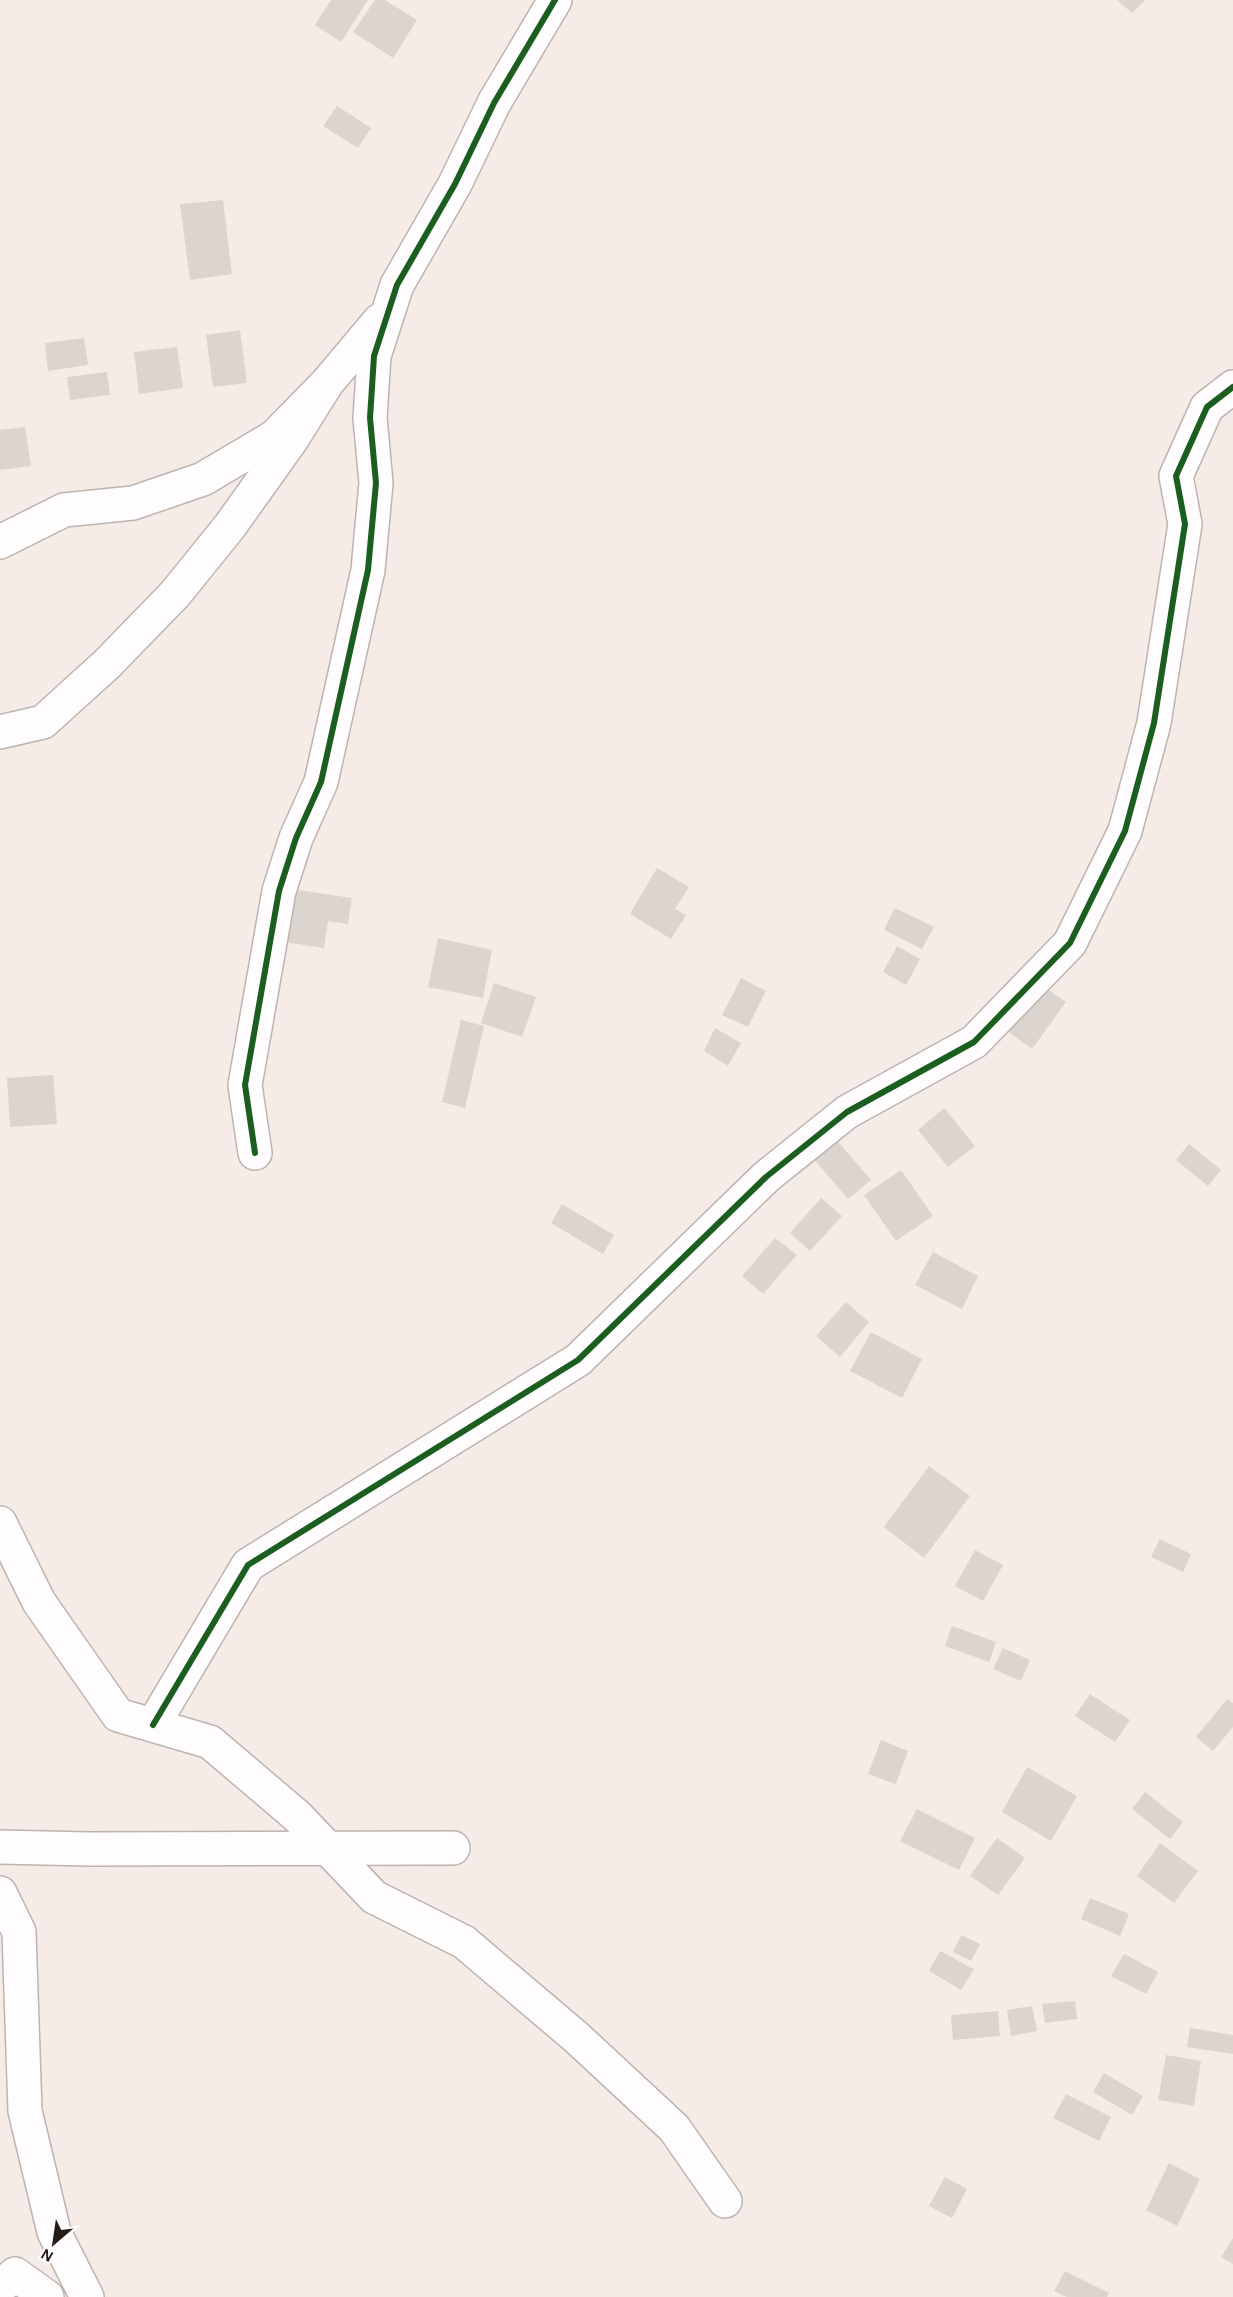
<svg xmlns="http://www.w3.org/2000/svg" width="1233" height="2297" font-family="'Alegreya Sans',sans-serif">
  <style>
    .building { fill: #dcd4ce }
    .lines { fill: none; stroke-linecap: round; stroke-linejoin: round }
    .minor-casing { stroke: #bdb4af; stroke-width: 36 }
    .minor { stroke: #fefcfc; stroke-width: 33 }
    .cycleway-casing { stroke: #fcfcfc; stroke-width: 10 }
    .cycleway { stroke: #1b5e20; stroke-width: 6 }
  </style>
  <rect width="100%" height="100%" fill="#f5ece8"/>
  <path class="building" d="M331 0H368L341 42 315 25Z
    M375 0H385L417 20 393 58 353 32Z
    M1117 0H1145L1132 13Z
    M337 106 371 128 358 148 323 126Z
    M223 200 232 274 190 280 180 204Z
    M240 330 247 383 213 387 206 335Z
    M84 338 88 365 48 371 45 343Z
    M177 347 183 388 139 394 134 352Z
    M107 372 110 395 70 400 67 377Z
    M25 427 31 466 0 470V430Z
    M657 868 689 887 675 909 686 915 671 939 630 914Z
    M291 889 352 898 348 924 328 921 324 948 284 942Z
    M895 908 934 927 922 949 884 930Z
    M438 938 492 950 483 998 428 987Z
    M897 946 920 959 906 985 883 972Z
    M741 978 766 991 748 1027 722 1015Z
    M494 983 536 997 522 1037 481 1023Z
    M1043 986 1066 1002 1032 1049 1009 1032Z
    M461 1020 484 1026 465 1108 442 1102Z
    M715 1028 741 1043 728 1066 704 1051Z
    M53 1075 57 1124 10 1127 7 1078Z
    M944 1108 975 1146 948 1167 918 1130Z
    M834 1137 871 1180 848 1199 811 1156Z
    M1189 1144 1221 1170 1208 1186 1176 1160Z
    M901 1170 933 1216 896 1241 864 1195Z
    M821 1198 842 1216 810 1251 790 1233Z
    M562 1204 614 1235 603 1254 551 1223Z
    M775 1238 797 1255 763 1294 742 1276Z
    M933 1252 978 1276 962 1309 915 1285Z
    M846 1302 869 1322 840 1357 816 1336Z
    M871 1332 922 1359 902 1398 850 1371Z
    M929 1466 970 1496 924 1558 884 1527Z
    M1160 1539 1191 1554 1183 1572 1151 1557Z
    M975 1550 1003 1565 983 1601 955 1586Z
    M952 1626 996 1642 989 1662 945 1646Z
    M1003 1648 1030 1660 1021 1681 993 1669Z
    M1090 1694 1130 1720 1115 1742 1075 1716Z
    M1227 1699 1233 1703V1727L1213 1751 1196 1737Z
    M881 1740 908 1751 896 1784 868 1774Z
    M1027 1767 1077 1796 1051 1841 1002 1812Z
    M1145 1792 1183 1822 1170 1839 1132 1809Z
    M917 1809 975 1838 959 1870 900 1841Z
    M997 1838 1025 1858 998 1895 970 1876Z
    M1160 1843 1198 1871 1174 1903 1137 1876Z
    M1090 1898 1129 1914 1120 1936 1081 1919Z
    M961 1935 980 1944 971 1961 953 1952Z
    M940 1951 974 1969 961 1990 929 1971Z
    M1124 1954 1158 1972 1146 1994 1111 1976Z
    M1075 2001 1077 2019 1045 2023 1042 2004Z
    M1032 2006 1037 2031 1011 2036 1007 2010Z
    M998 2011 1000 2036 953 2040 951 2015Z
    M1190 2028 1233 2035V2054L1187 2047Z
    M1166 2055 1201 2061 1194 2106 1158 2100Z
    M1104 2073 1143 2096 1132 2115 1093 2092Z
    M1066 2094 1111 2117 1099 2141 1053 2118Z
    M1169 2163 1200 2179 1177 2226 1146 2210Z
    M945 2177 967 2189 952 2218 929 2206Z
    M1233 2238V2264L1221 2257Z
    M1065 2271 1109 2293 1107 2297H1067L1054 2291Z"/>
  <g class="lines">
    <defs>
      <path id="minor" d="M0 542 64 510 133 503 203 479 274 437 327 383 379 321
        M0 732 43 722 107 664 175 594 230 526 292 439 327 383
        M255 1153 245 1085 279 891 296 838 321 782 368 570 376 483 370 418 374 356 397 285 455 184 494 103 555 0
        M0 1523 39 1602 118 1715 210 1742 297 1816 374 1897 464 1942 576 2037 674 2128 725 2201
        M153 1725 248 1565 578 1360 766 1177 847 1112 974 1042 1070 943 1125 831 1154 723 1185 524 1176 476 1207 407 1233 387
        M0 1847 88 1849 453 1848
        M0 1893 19 1932 25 2111 54 2232 87 2297
        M0 2287 15 2274 47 2297"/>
    </defs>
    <use href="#minor" class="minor-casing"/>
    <use href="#minor" class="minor"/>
    <defs>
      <path id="cycleway" d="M255 1153 245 1085 279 891 296 838 321 782 368 570 376 483 370 418 374 356 397 285 455 184 494 103 555 0
        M153 1725 248 1565 578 1360 766 1177 847 1112 974 1042 1070 943 1125 831 1154 723 1185 524 1176 476 1207 407 1233 387"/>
    </defs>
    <use href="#cycleway" class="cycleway-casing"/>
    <use href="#cycleway" class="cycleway"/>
  </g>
  <g transform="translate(54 2243) rotate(209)" stroke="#fcfcfc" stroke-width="4.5" paint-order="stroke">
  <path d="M0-4.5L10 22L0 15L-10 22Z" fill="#261c17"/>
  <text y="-9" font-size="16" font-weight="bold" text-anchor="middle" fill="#261c17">N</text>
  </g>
</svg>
